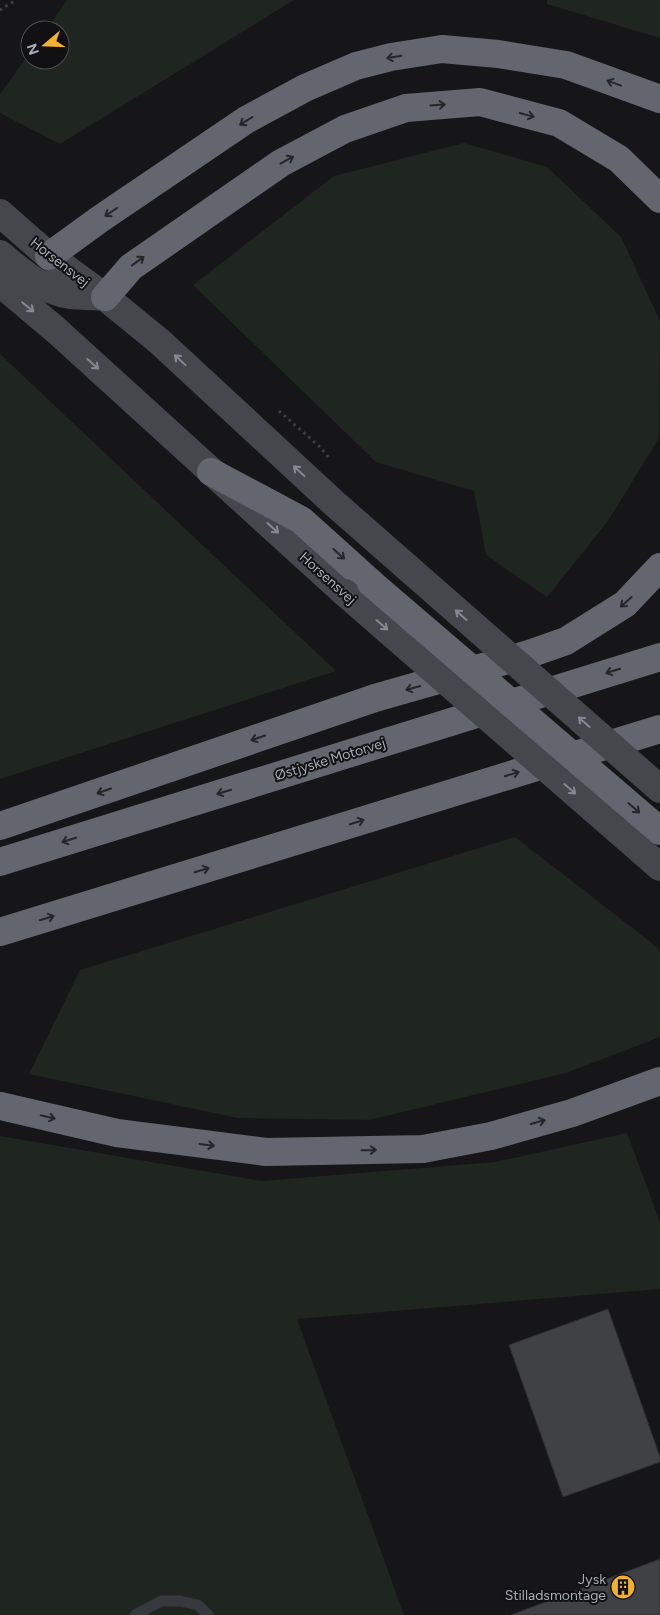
<svg xmlns="http://www.w3.org/2000/svg" width="660" height="1615" font-family="Figtree,sans-serif">
  <style>
    .green { fill: #1e261f }
    .building { fill: #404145; stroke: #303034 }
    .lines { fill: none; stroke-linecap: round; stroke-linejoin: round }
    .path { stroke: #3d3f44; stroke-width: 3; stroke-dasharray: 2.5 4; stroke-linecap: butt }
    .service { stroke: #37383d; stroke-width: 11 }
    .secondary { stroke: #45474d; stroke-width: 28 }
    .motorway { stroke: #63666e; stroke-width: 28 }
    .secondary-bridge { stroke: #45474d; stroke-width: 28 }
    .motorway-bridge { stroke: #63666e; stroke-width: 28 }
    .oneway { stroke: #26262a }
    .oneway2 { stroke: #858993 }
    .labels { text-anchor: middle; stroke-width: 4; stroke-linejoin: round; paint-order: stroke }
    .street-label { font-size: 14px; fill: #a8adb8; stroke: #111113 }
    .poi-label { font-size: 14px; fill: #a8adb8; stroke: #111113; text-anchor: end }
  </style>
  <rect width="100%" height="100%" fill="#161618"/>
  <path class="green" d="M67 0H294L60 144 0 113V94L30 52V60H60V30H46Z
    M547 0H660V38L547 4Z
    M464 143 547 167 621 237 660 321 659 438 608 521 547 597 486 555 474 491 376 462 193 285 334 176Z
    M0 354 336 671 0 779Z
    M515 837 657 947 660 951V1037L566 1073 369 1120 238 1118 29 1074 80 970Z
    M627 1133 660 1222V1289L297 1319 404 1615H0V1136L262 1181 495 1162Z"/>
  <path class="building" d="M608 1309 660 1457V1462L563 1497 509 1345Z
    M660 1559V1615H511Z"/>
  <g class="lines">
    <path class="path" d="M0 10 16 0
      M279 411 320 447 329 458"/>
    <path class="service" d="M135 1615 161 1601H180L198 1605 208 1615"/>
    <path class="secondary" d="M0 213 49 256 105 297 160 342 335 504 408 568
      M0 254C20 271 43 291 70 295 82 296 94 296 105 297
      M0 283 57 331 345 593
      M644 853 660 867"/>
    <path class="motorway" d="M49 256 100 219 246 120 305 88 356 66 391 57 442 49 498 54 566 65 660 99
      M105 297 131 267 281 163 345 129 406 108 480 102 559 123 619 159 660 199
      M211 472 301 520 371 583
      M0 826 375 698 529 654 566 641 625 604 660 567
      M0 862 660 657
      M0 932 660 729
      M0 1106 117 1133 266 1152 423 1149 491 1136 572 1113 660 1081"/>
    <path class="secondary-bridge" d="M408 568 660 789
      M345 593 644 853"/>
    <path class="motorway-bridge" d="M371 583 660 831"/>
  </g>
  <defs><path id="oneway-shaft" d="M-6 0H5M1.5-3L5.5 0L1.5 3" fill="none" stroke-width="1.6" stroke-linecap="round" stroke-linejoin="round" transform="scale(1.25)"/></defs>
  <g class="oneway">
    <use href="#oneway-shaft" transform="translate(394 57) rotate(170)"/>
    <use href="#oneway-shaft" transform="translate(614 83) rotate(-160)"/>
    <use href="#oneway-shaft" transform="translate(438 105) rotate(-4)"/>
    <use href="#oneway-shaft" transform="translate(527 115) rotate(15)"/>
    <use href="#oneway-shaft" transform="translate(246 121) rotate(148)"/>
    <use href="#oneway-shaft" transform="translate(287 160) rotate(-29)"/>
    <use href="#oneway-shaft" transform="translate(111 212) rotate(146)"/>
    <use href="#oneway-shaft" transform="translate(138 261) rotate(-36)"/>
    <use href="#oneway-shaft" transform="translate(339 554) rotate(42)"/>
    <use href="#oneway-shaft" transform="translate(626 602) rotate(138)"/>
    <use href="#oneway-shaft" transform="translate(613 671) rotate(163)"/>
    <use href="#oneway-shaft" transform="translate(413 688) rotate(164)"/>
    <use href="#oneway-shaft" transform="translate(258 738) rotate(161)"/>
    <use href="#oneway-shaft" transform="translate(512 774) rotate(-17)"/>
    <use href="#oneway-shaft" transform="translate(104 791) rotate(161)"/>
    <use href="#oneway-shaft" transform="translate(224 792) rotate(163)"/>
    <use href="#oneway-shaft" transform="translate(634 808) rotate(41)"/>
    <use href="#oneway-shaft" transform="translate(357 822) rotate(-17)"/>
    <use href="#oneway-shaft" transform="translate(69 840) rotate(163)"/>
    <use href="#oneway-shaft" transform="translate(202 870) rotate(-17)"/>
    <use href="#oneway-shaft" transform="translate(47 918) rotate(-17)"/>
    <use href="#oneway-shaft" transform="translate(48 1117) rotate(13)"/>
    <use href="#oneway-shaft" transform="translate(538 1122) rotate(-16)"/>
    <use href="#oneway-shaft" transform="translate(207 1145) rotate(7)"/>
    <use href="#oneway-shaft" transform="translate(369 1150) rotate(-1)"/>
  </g>
  <g class="oneway2">
    <use href="#oneway-shaft" transform="translate(28 307) rotate(39)"/>
    <use href="#oneway-shaft" transform="translate(180 360) rotate(-137)"/>
    <use href="#oneway-shaft" transform="translate(93 364) rotate(42)"/>
    <use href="#oneway-shaft" transform="translate(299 471) rotate(-137)"/>
    <use href="#oneway-shaft" transform="translate(273 528) rotate(42)"/>
    <use href="#oneway-shaft" transform="translate(461 615) rotate(-139)"/>
    <use href="#oneway-shaft" transform="translate(382 625) rotate(41)"/>
    <use href="#oneway-shaft" transform="translate(584 722) rotate(-139)"/>
    <use href="#oneway-shaft" transform="translate(570 789) rotate(41)"/>
  </g>
  <defs>
    <symbol id="building-disc" viewBox="-11 -11 22 22"><circle r="9.5" fill="#f2b134" stroke="#111113"/><path d="M-4-6H4V6H1V3H-1V6H-4ZM-2.5-4.3h1.7v1.8h-1.7ZM.8-4.3h1.7v1.8H.8ZM-2.5-1h1.7V.8h-1.7ZM.8-1h1.7V.8H.8Z" fill="#111"/></symbol>
  </defs>
  <g fill-rule="evenodd">
    <use href="#building-disc" x="609" y="1573" width="28" height="28"/>
  </g>
  <g class="labels">
    <g class="street-label">
      <text transform="translate(60 262) rotate(38)" y="5">Horsensvej</text>
      <text transform="translate(328 578) rotate(42)" y="5">Horsensvej</text>
      <text transform="translate(330 759) rotate(-17)" y="5">Østjyske Motorvej</text>
    </g>
    <g class="poi-label">
      <text x="606" y="1584">Jysk<tspan x="606" dy="16">Stilladsmontage</tspan></text>
    </g>
  </g>
  <g transform="translate(45 45) rotate(251)"><circle r="24" fill="#111113" stroke="#4d4f55"/>
  <path d="M0-4L9 19L0 12L-9 19Z" fill="#f2b134"/>
  <text y="-8" font-size="14" font-weight="bold" text-anchor="middle" fill="#a8adb8">N</text>
  </g>
</svg>
